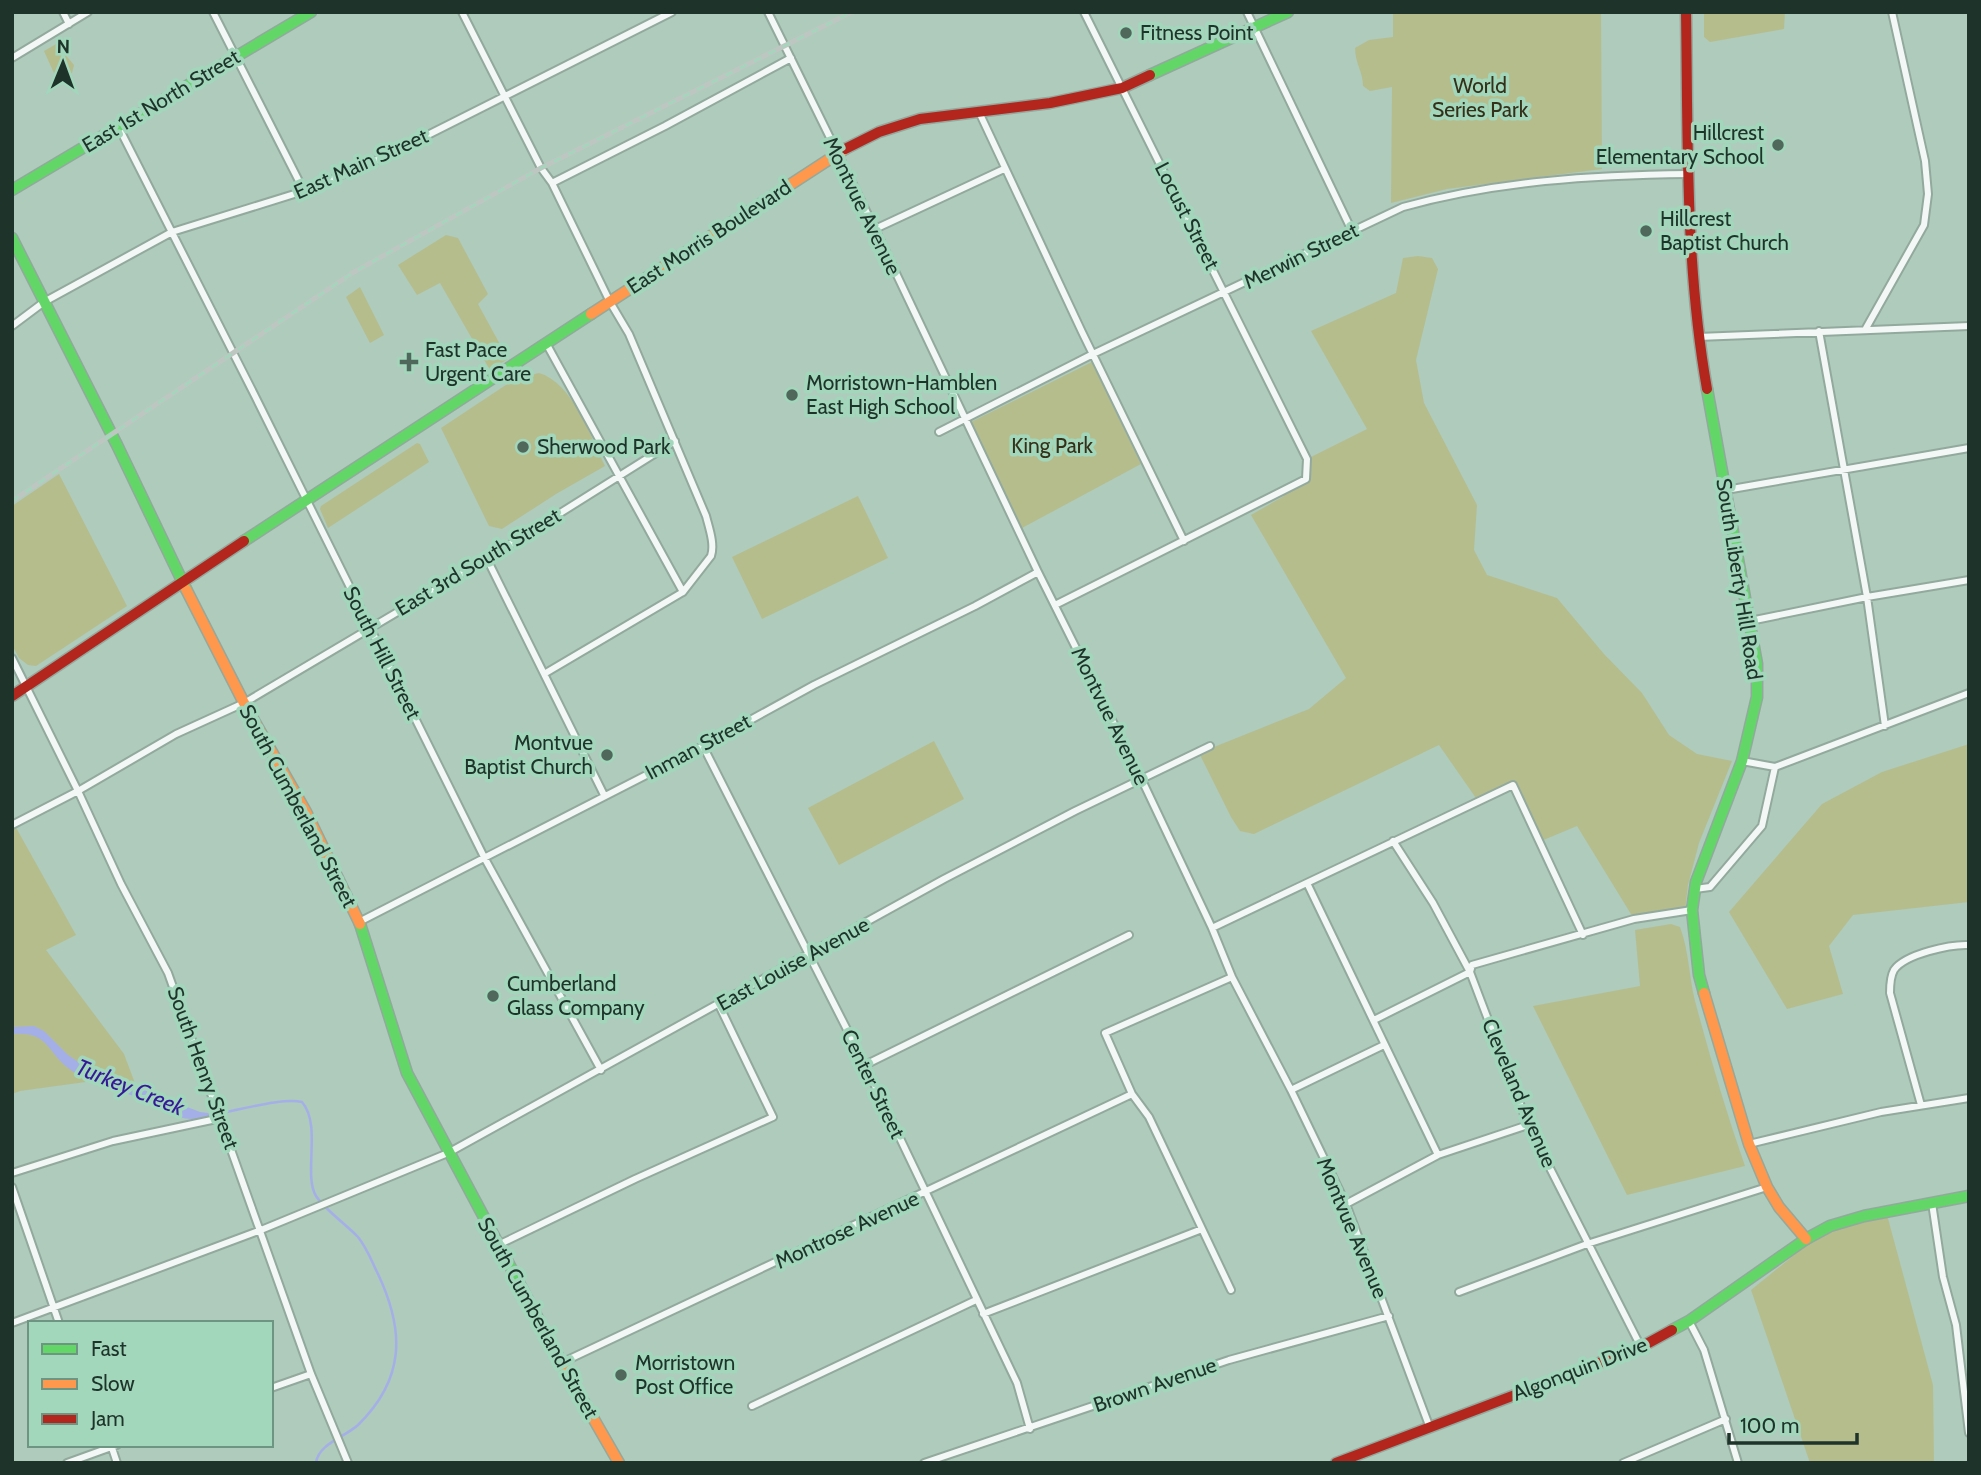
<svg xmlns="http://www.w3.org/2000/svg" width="1981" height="1475" font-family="Cabin,sans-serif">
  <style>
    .green { fill: #b6bd8d }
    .water { fill: #a4afe8 }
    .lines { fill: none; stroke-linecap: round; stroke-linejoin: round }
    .stream { stroke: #a4afe8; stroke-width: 2.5 }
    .street-casing { stroke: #92a99d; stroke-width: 10 }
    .fast-casing { stroke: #92a99d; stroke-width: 13 }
    .slow-casing { stroke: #92a99d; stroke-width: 13 }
    .jam-casing { stroke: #92a99d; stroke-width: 13 }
    .street { stroke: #f3f7f5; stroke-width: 6 }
    .fast { stroke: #63d668; stroke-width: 10 }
    .slow { stroke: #ff974d; stroke-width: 10 }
    .jam { stroke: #b3261e; stroke-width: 10 }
    .rail-casing { stroke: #bec6c2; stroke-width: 5 }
    .rail { stroke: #a2d7bb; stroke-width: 2.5; stroke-dasharray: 8; stroke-linecap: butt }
    .poi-dot { fill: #50685c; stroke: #a2d7bb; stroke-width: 2.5 }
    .labels { text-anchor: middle; stroke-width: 7; stroke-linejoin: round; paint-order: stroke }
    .poi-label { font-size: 21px; fill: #1e3329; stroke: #a2d7bb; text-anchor: start }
    .park-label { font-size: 21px; fill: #343019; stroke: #a2d7bb }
    .street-label { font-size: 21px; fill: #1e3329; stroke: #a2d7bb }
    .water-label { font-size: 23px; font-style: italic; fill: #351999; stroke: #a2d7bb }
  </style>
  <rect width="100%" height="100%" fill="#aecbbc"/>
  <path class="green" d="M1393 12H1601L1602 169 1447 189 1391 203 1392 87 1370 91 1363 86C1363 72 1355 63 1355 48L1369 40 1393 37Z
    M1704 12H1785L1784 29 1710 42 1704 37Z
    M65 39 70 47 63 52 74 65 72 73 57 80 44 51Z
    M446 235 458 238 488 294 478 304 508 359 490 370 440 283 417 295 398 265Z
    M1418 256 1432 258 1438 269 1416 360 1424 403 1477 505 1474 550 1487 575 1557 598 1604 654 1642 693 1669 735 1697 754 1732 761 1699 843 1688 885 1685 911 1634 919 1577 826 1541 841 1513 785 1478 801 1439 745 1254 834 1240 831 1231 817 1199 753 1309 709 1346 678 1251 515 1284 496 1282 491 1306 479 1307 459 1367 429 1311 331 1396 293 1403 258Z
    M360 287 384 335 370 343 346 297Z
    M1092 362 1141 464 1022 528 971 422Z
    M539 373C573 383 590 436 605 466L556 494 502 529 489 526 441 428 515 379Z
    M417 443 420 444 429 462 328 528 320 509 321 506Z
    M59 474 127 606 36 666 28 665 19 658 12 645V506Z
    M858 496 888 558 762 619 732 557Z
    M934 741 964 799 839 865 808 808Z
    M1969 744V902L1853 915 1829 946 1843 994 1787 1009 1729 912 1822 804 1882 772Z
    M14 824 76 935 46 950 124 1054 136 1086 93 1081 20 1091 12 1094V825Z
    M1671 924 1680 927C1689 951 1689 977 1695 1001 1710 1057 1726 1112 1745 1166L1627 1195 1533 1006 1640 986 1635 930Z
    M1886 1211 1933 1385 1934 1463H1810L1751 1290 1830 1226Z"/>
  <path class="water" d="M34 1026 44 1031 68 1055 87 1068 200 1112 208 1113 210 1117C200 1119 193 1120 183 1118 167 1114 153 1104 138 1098 118 1089 85 1082 68 1068 46 1050 48 1031 12 1034V1027Z"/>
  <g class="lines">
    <path class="stream" d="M208 1115C233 1112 282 1097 302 1102 322 1125 303 1175 316 1196 325 1210 346 1224 358 1237 367 1248 372 1262 378 1274 405 1331 405 1379 358 1425 345 1437 318 1444 316 1463"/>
    <defs>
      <path id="street" d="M63 12 69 24
        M213 12 304 191
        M462 12 541 168 552 183 610 302 629 334 706 516C709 528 715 544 711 556L683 592 544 674
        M768 12 875 229 1038 572 1141 778 1212 928 1232 977 1291 1090 1346 1204 1430 1428
        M1247 12 1352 231
        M12 58 88 12
        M979 112 1082 332 1184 541
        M118 126 255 396 484 857 601 1070
        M552 183 665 126 791 58
        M875 229 1004 169
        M12 326 44 302 172 232 304 191 386 156 672 12
        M1865 330 1924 225 1928 194 1925 161 1892 12
        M1819 331 1867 597 1885 726
        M1698 337 1969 326
        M546 343 683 592
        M939 432 1093 354 1403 207C1496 181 1593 175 1689 174
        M1726 490 1969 448
        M487 559 604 795
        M1055 605 1306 479 1307 459 1084 12
        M1750 621 1867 597 1969 580
        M12 658 78 791 121 884 168 973 311 1374 348 1463
        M703 746 865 1065 1017 1383 1030 1429
        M1742 761 1775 767 1969 693
        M12 825 78 791 176 734 244 703 487 559 675 441
        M1393 841 1433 903 1470 972 1528 1125 1641 1347
        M1307 883 1438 1155
        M1695 889 1710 887 1762 826 1775 767
        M359 922 703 746 814 685 975 606 1038 572
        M1212 928 1513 785 1583 935
        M1374 1020 1470 972 1472 965 1634 919 1692 910
        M865 1065 1129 935
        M1291 1090 1384 1045
        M1921 1105 1890 993C1890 986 1890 977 1894 970 1905 954 1951 944 1969 945
        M1749 1144 1881 1112 1969 1098
        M12 1173 113 1141 221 1118
        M12 1187 59 1323
        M1932 1203 1943 1277 1956 1325 1969 1433
        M1346 1204 1438 1155 1528 1125
        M498 1245 635 1179 773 1117 719 1005
        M1231 1290 1149 1117 1132 1094 1105 1033 1232 977
        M1459 1292 1587 1244 1767 1187
        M983 1314 1202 1229
        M1689 1321 1704 1350 1738 1463
        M12 1323 261 1230 448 1153 944 879 1075 811 1210 746
        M561 1363 1132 1094
        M271 1388 311 1374
        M752 1406 976 1300
        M111 1445 117 1463
        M67 1463 117 1445
        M924 1463 1229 1360 1389 1316
        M1623 1463 1726 1419"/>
      <path id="fast" d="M1150 75 1288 12
        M12 190 311 12
        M12 238 117 445 186 589
        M244 541 591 314
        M360 924 407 1073 566 1371
        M1704 993 1699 975 1692 910 1696 882 1742 761 1757 697V664L1707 389
        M1672 1330 1689 1321 1806 1239 1830 1226 1864 1216 1969 1196"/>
      <path id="slow" d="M591 314 845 149
        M186 589 244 703 306 812 360 924
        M1704 993 1749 1144 1767 1187 1779 1207 1806 1239
        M566 1371 619 1463"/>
      <path id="jam" d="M1686 12C1688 137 1685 265 1707 389
        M845 149 879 132 920 119 1050 103 1122 88 1150 75
        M12 696 244 541
        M1336 1463 1641 1347 1672 1330"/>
    </defs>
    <use href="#street" class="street-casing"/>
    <use href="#fast" class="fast-casing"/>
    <use href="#slow" class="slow-casing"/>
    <use href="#jam" class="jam-casing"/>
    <use href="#street" class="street"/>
    <use href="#fast" class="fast"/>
    <use href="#slow" class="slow"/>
    <use href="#jam" class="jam"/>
    <defs>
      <path id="rail" d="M12 501 354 272 541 168 852 12"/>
    </defs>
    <use href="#rail" class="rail-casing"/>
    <use href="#rail" class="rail"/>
  </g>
  <g class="poi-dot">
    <circle cx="1126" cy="33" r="7"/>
    <circle cx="1778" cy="145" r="7"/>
    <circle cx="1646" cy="231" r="7"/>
    <path d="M405.5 351.5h7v7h7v7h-7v7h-7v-7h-7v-7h7z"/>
    <circle cx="792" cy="395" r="7"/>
    <circle cx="523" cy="447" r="7"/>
    <circle cx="607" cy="755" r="7"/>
    <circle cx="493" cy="996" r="7"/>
    <circle cx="621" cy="1375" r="7"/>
  </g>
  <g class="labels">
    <g class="poi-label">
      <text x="1140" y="40">Fitness Point</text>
      <text x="1764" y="140" text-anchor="end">Hillcrest<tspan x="1764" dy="24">Elementary School</tspan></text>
      <text x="1660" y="226">Hillcrest<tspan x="1660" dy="24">Baptist Church</tspan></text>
      <text x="425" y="357">Fast Pace<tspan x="425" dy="24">Urgent Care</tspan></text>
      <text x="806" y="390">Morristown-Hamblen<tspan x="806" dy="24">East High School</tspan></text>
      <text x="537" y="454">Sherwood Park</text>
      <text x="593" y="750" text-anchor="end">Montvue<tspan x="593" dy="24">Baptist Church</tspan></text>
      <text x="507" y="991">Cumberland<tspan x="507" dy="24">Glass Company</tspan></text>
      <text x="635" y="1370">Morristown<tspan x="635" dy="24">Post Office</tspan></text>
    </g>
    <g class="park-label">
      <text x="1480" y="93">World<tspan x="1480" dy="24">Series Park</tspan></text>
      <text x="1052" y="453">King Park</text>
    </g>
    <g class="street-label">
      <text transform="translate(161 101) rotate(-31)" y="7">East 1st North Street</text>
      <text transform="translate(361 164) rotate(-24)" y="7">East Main Street</text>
      <text transform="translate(862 206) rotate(64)" y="7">Montvue Avenue</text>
      <text transform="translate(1187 216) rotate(63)" y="7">Locust Street</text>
      <text transform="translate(709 237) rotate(-33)" y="7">East Morris Boulevard</text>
      <text transform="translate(1301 256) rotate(-26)" y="7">Merwin Street</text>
      <text transform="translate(478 562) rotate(-31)" y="7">East 3rd South Street</text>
      <text transform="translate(1739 579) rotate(81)" y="7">South Liberty Hill Road</text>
      <text transform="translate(382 653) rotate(63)" y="7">South Hill Street</text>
      <text transform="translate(1110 716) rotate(64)" y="7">Montvue Avenue</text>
      <text transform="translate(698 747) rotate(-28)" y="7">Inman Street</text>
      <text transform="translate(298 806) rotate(62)" y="7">South Cumberland Street</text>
      <text transform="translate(793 964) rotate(-29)" y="7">East Louise Avenue</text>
      <text transform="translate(203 1068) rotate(70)" y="7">South Henry Street</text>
      <text transform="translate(873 1084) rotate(64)" y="7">Center Street</text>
      <text transform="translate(1519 1093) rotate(67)" y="7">Cleveland Avenue</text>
      <text transform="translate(1352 1228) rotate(67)" y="7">Montvue Avenue</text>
      <text transform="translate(847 1230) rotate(-25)" y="7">Montrose Avenue</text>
      <text transform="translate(538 1318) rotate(61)" y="7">South Cumberland Street</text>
      <text transform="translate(1580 1369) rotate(-21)" y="7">Algonquin Drive</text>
      <text transform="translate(1155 1385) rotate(-19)" y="7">Brown Avenue</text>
    </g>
    <g class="water-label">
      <text transform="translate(130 1087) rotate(22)" y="8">Turkey Creek</text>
    </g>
  </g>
  <rect width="1981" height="1475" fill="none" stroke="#1e3329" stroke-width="28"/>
  <rect x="28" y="1321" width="245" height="126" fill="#a2d7bb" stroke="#6d9581" stroke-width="2"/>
  <rect x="42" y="1344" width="35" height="10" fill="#63d668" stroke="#6d9581" stroke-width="2"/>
  <text x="91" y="1356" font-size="21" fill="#1e3329">Fast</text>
  <rect x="42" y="1379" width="35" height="10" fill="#ff974d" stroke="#6d9581" stroke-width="2"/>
  <text x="91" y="1391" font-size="21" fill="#1e3329">Slow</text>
  <rect x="42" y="1414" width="35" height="10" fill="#b3261e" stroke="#6d9581" stroke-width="2"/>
  <text x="91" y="1426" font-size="21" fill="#1e3329">Jam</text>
  <g transform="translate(63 63) rotate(1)" stroke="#a2d7bb" stroke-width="5" paint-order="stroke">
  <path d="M0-5L12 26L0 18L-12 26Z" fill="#1e3329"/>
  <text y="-10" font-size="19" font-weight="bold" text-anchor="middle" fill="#1e3329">N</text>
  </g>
  <path d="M1729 1433v10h128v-10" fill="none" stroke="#1e3329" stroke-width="3.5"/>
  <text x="1740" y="1433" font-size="21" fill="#1e3329" stroke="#a2d7bb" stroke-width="5" paint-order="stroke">100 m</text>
</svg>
